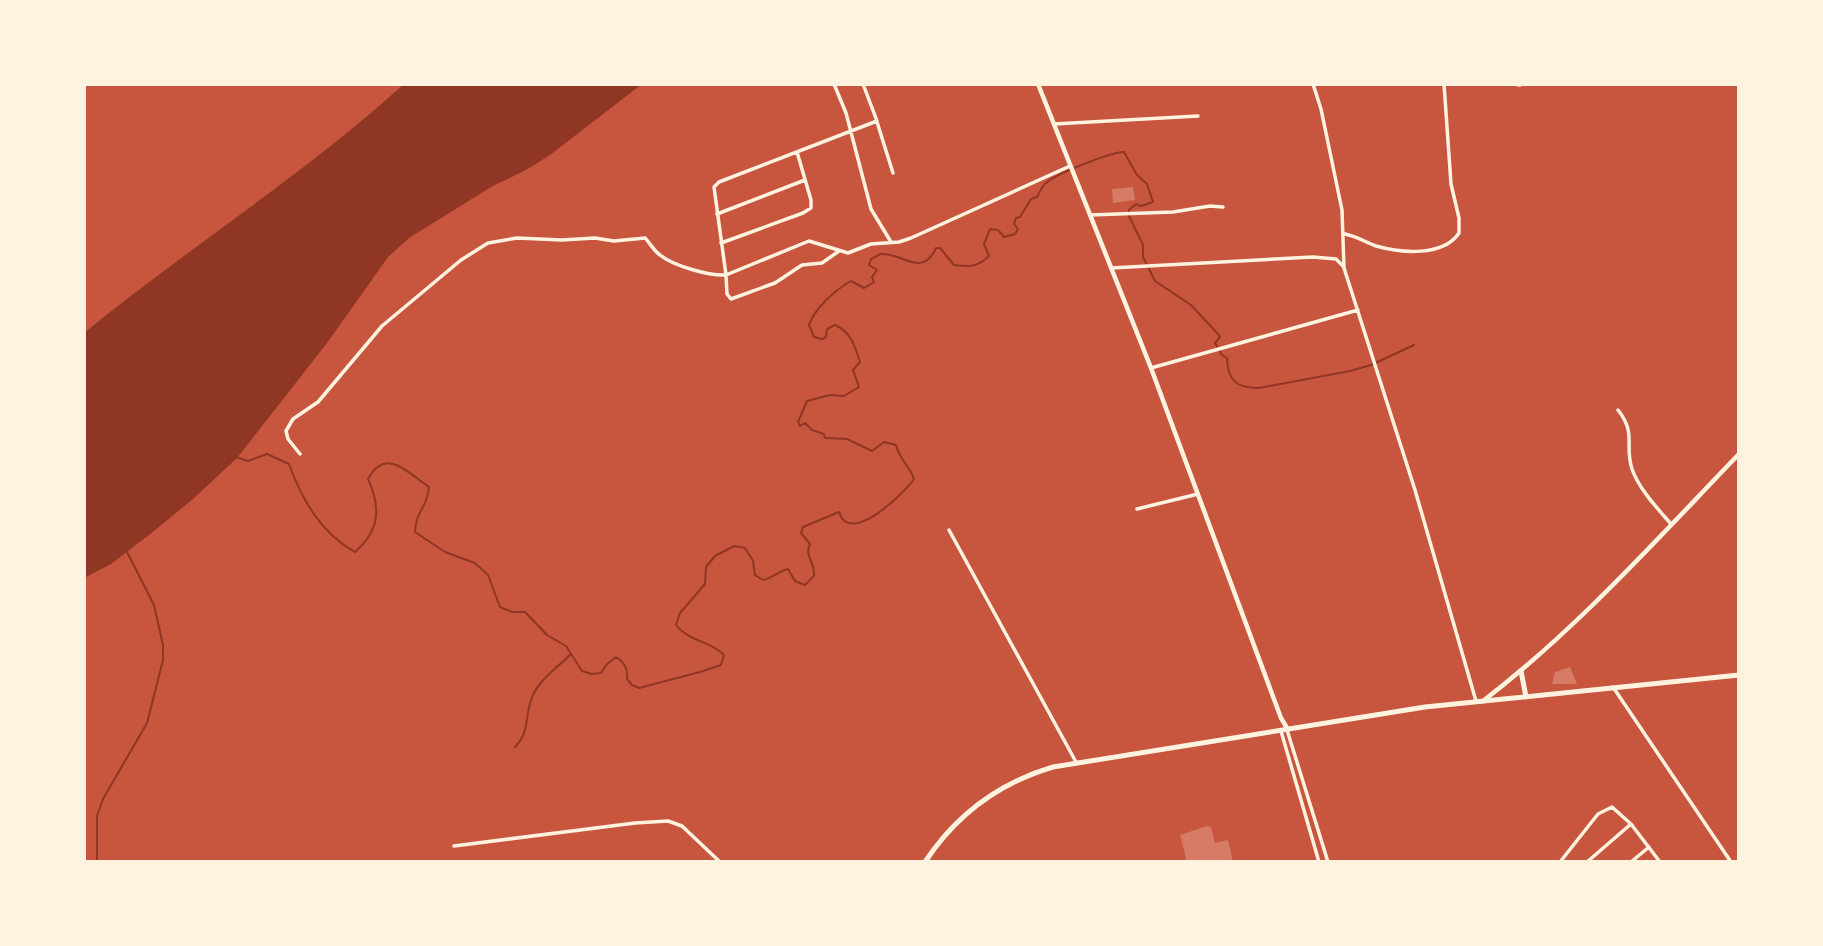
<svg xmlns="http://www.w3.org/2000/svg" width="1823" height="946" font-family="Helvetica,sans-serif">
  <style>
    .water { fill: #8f3625 }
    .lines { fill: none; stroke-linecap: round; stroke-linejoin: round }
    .stream { stroke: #8f3625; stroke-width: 2 }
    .building { fill: #d67c66 }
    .minor { stroke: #fff3e0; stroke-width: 3.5 }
    .tertiary { stroke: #fff3e0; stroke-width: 3.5 }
    .secondary { stroke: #fff3e0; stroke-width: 4.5 }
    .primary { stroke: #fff3e0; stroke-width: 5 }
  </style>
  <rect width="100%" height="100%" fill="#c8553d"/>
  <path class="water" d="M404 84H642L550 155 526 170 491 187 409 238 388 257 327 343 237 458 193 499 149 535 111 564 84 578V333C188 248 305 174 404 84Z"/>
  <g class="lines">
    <path class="stream" d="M236 457 248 461 267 454 289 464C302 500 321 533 355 552 380 530 381 508 368 479 386 446 408 473 429 487 427 509 416 510 415 532L445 552 475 563 488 575 500 607 512 612H525L547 635 566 646 582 671 592 674 601 673 606 665 616 657C625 663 628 669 627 679L632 685 639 688 700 672 721 665 724 655C711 641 689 642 676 625L680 613 705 584 706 567 715 556 734 546 745 548 753 561 755 575 763 580C774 577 779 571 788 569L795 581 805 585 814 576C815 561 804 557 810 544L801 533 803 527 839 512C850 547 904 493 914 479 910 466 899 459 896 445L884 442 872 451 847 439 825 438 824 434 812 430 805 423 800 426 798 422 807 401 830 395 844 396 859 387 853 370 860 362C855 346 851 332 835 325L827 329 826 337 822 339 814 337 809 325C815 308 835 290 851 281L864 288 874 282 872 277 877 270 869 265 871 259C873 258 880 254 881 254 902 252 922 279 936 248H940L954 265C969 267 978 267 989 256L984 244 990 229 998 230 1004 237 1015 234 1018 229 1014 224 1016 218 1020 217 1031 199 1037 197C1040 192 1042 186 1046 183 1056 174 1111 152 1124 152L1137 175 1147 184 1153 202 1141 206 1136 204 1129 210V216L1143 245V257L1155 281 1191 305 1218 334 1220 337 1215 343 1222 355 1227 358C1228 381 1236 388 1259 388L1350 371 1371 365 1414 345
      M515 747C531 731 524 714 533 695 540 679 559 666 571 654
      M97 862V816L103 799 147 723 163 660V645L154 605 126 550"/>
  </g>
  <path class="building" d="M1133 187 1135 200 1113 203 1112 189Z
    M1570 667 1577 684H1552L1555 672Z
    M1207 826 1211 827 1215 843 1228 840 1233 862H1187L1180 835Z"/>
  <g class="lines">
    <path class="minor" d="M834 84 846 113 871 209 891 242
      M1313 84 1321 109 1342 210 1344 268 1415 490 1476 701
      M1514 84 1520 85
      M877 122 893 173
      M1054 124 1198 116
      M717 214 805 180
      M1090 215 1173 212 1210 206 1223 207
      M1345 234C1356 236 1365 242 1376 246 1401 253 1443 257 1459 233V218L1451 184 1444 84
      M721 243 803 213 811 208V200L797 152
      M839 251 822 263 802 265 775 283 731 299 727 294 726 275 714 187 719 182 877 121 863 84
      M1111 268 1313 257 1336 259 1343 266
      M1151 368 1358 310
      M1618 410C1637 434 1624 445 1632 469 1639 489 1657 508 1671 524
      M300 454 288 439 286 431 293 419 318 402 382 326 461 260 488 243 517 238 562 240 595 238 614 241 645 238C650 243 654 251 660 255 673 266 710 276 726 275L809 241 848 253 871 244 899 242 911 238 1070 166
      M1137 509 1198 494
      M949 530 1076 762
      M1613 687 1731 862
      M454 846 635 823 668 821 682 826 720 862
      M1560 862 1598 814 1612 807 1631 824 1660 862
      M1587 862 1631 824
      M1631 862 1649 847"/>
    <path class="tertiary" d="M1287 730 1328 862
      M1281 731 1319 862"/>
    <path class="secondary" d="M1038 84 1151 368 1281 718 1287 728
      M1483 701C1577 629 1657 539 1739 454"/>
    <path class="primary" d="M1521 671 1526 697
      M925 862C956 815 999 783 1053 767L1425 707 1739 675"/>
  </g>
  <rect width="1823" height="946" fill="none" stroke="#fff3e0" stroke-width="172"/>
</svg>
